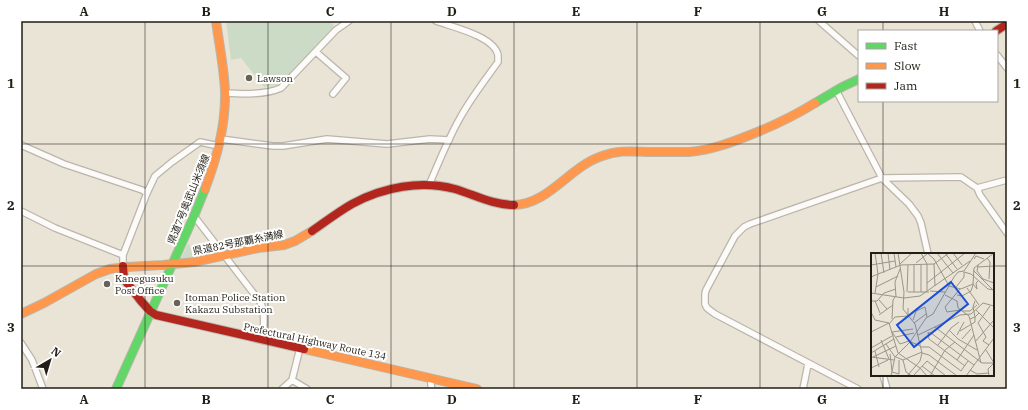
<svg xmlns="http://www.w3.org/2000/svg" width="1028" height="410" font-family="'IBM Plex Serif','Noto Sans JP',serif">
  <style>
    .green { fill: #ccdbc6 }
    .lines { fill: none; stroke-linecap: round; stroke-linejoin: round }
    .street-casing { stroke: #bab6ab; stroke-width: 8 }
    .fast-casing { stroke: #bab6ab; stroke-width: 10 }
    .slow-casing { stroke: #bab6ab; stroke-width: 10 }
    .jam-casing { stroke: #bab6ab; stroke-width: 10 }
    .street { stroke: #fcfbf9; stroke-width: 5.5 }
    .fast { stroke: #63d668; stroke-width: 8 }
    .slow { stroke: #ff974d; stroke-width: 8 }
    .jam { stroke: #b3261e; stroke-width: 8 }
    .grid { fill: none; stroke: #221e15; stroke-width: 1; stroke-opacity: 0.55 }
    .poi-dot { fill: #686358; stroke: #fff; stroke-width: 1.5 }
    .labels { text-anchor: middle; stroke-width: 4; stroke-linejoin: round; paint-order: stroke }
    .poi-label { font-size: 10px; fill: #221e15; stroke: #fff; text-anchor: start }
    .street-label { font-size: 10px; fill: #221e15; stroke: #fff }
    .inset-road { fill: none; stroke: #999588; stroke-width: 1 }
    .view { fill: #1d4ed8; fill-opacity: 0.15; stroke: #1d4ed8; stroke-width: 2 }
    .inset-edge { fill: none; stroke: #221e15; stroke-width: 2 }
    .neatline { fill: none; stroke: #221e15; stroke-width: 1.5 }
    .grid-label { font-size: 13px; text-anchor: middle; font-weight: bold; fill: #221e15 }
  </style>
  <rect width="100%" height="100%" fill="#e9e4d5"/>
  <path class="green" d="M226 21H331L334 26 281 84 264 87 241 58 231 60Z
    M188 244H189L193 257 181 258Z"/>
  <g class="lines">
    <defs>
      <path id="street" d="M819 21 859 56
        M975 21 980 31
        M316 52 346 78 333 94
        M997 55 1007 68
        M836 90 882 178 909 204 918 216 921 223 928 254
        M225 93C243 94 265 95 281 88L336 30 349 21
        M221 139 273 146H283L327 139 387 144 430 139 449 140
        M21 145 64 164 142 190 147 193
        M429 185C439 162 448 139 460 118 471 98 485 80 498 62 498 61 498 56 498 55 494 36 452 27 436 21
        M977 188 1007 180
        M21 211 55 228 123 255
        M194 216 261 303C266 315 263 328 263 340
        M123 266V255L147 193 155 176 172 162 200 142 219 146
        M21 343 32 360 43 389
        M883 375 887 389
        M431 378V385L432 389
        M292 380 307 389
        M282 389 292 380 300 348
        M803 389 808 364
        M858 389 715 314 707 308 705 304V294L706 290 735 236 744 227 750 224 882 178 961 177 977 188 980 195 1007 233"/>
      <path id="fast" d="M815 103 842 87 859 79
        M116 389 194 216 205 189"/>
      <path id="slow" d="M205 189C217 158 226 125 225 91 224 67 219 44 216 21
        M514 205C549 204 569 167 602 156 620 149 637 152 656 152 667 152 678 152 689 152 711 150 730 143 750 135 773 126 794 116 815 103
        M21 314 44 303 96 274 110 269 127 267 163 265 194 262 258 248 284 245 295 241 312 231
        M304 349 477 389"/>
      <path id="jam" d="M996 31 1007 24
        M312 231C325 222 338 212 352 204 383 187 421 180 455 189 475 195 493 205 514 205
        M123 266 124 279 141 301 150 311 156 315 304 349"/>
    </defs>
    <use href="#street" class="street-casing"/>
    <use href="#fast" class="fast-casing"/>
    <use href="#slow" class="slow-casing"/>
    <use href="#jam" class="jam-casing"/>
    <use href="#street" class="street"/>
    <use href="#fast" class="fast"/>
    <use href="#slow" class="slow"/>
    <use href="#jam" class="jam"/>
  </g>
  <path class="grid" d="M145 21V389M268 21V389M391 21V389M514 21V389M637 21V389M760 21V389M883 21V31M883 101V254M21 144H1007M21 266H872M993 266H1007M883 375V389"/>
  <g class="poi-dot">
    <circle cx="249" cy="78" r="4"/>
    <circle cx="107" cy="284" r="4"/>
    <circle cx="177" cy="303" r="4"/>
  </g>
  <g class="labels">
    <g class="poi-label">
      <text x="257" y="82">Lawson</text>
      <text x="115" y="282">Kanegusuku<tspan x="115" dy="12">Post Office</tspan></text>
      <text x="185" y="301">Itoman Police Station<tspan x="185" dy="12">Kakazu Substation</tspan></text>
    </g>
    <g class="street-label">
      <text transform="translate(188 199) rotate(-68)" y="4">県道7号奥武山米須線</text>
      <text transform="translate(238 242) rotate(-11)" y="4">県道82号那覇糸満線</text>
      <text transform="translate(315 341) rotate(12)" y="4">Prefectural Highway Route 134</text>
    </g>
  </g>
  <g transform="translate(871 253)">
    <rect width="123" height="123" fill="#e9e4d5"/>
    <path class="inset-road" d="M10 0 13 20M17 0 19 17M23 0 25 14M27 0 33 39 32 56 44 71 51 100 49 108 36 123M50 0 56 11V38M56 0 63 6 78 33 90 36 102 31M66 0 82 20M74 0 86 16M82 0 91 12M116 5 119 9 118 26M103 6 105 3 113 6M45 10 56 1M29 11 41 0M63 11 64 33M0 12 24 8M107 12 106 18 112 26 123 30M106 14 123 13M102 17 122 37M0 24 7 21 4 0M107 28 105 30 106 36 102 31 103 15 123 0M56 30 94 0M5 34 27 23M85 34 93 24V19L100 21 117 36 123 37M96 35 108 52M89 36 74 54 76 59 89 57M59 38 74 39M36 39 37 12M37 39H58M43 39V12M50 39V12M0 40 33 45 49 43 99 8M4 40 7 21 30 12 63 11 78 0M74 42 86 48 87 55 98 63 110 110M86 42 91 43 100 38 102 32M25 44 24 29 29 16M8 47 16 56M0 48H6L13 40 25 36M4 48 9 60M105 57 123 75M45 58 54 54 56 64M91 58H99L106 52M0 59 4 67 18 70 27 100 49 115 56 123M8 62 22 52M21 66 22 47 24 44M99 66 104 64 102 54 104 48M42 67 46 55M43 70 55 61M18 71 24 64 37 63V55M64 74 111 110H123M78 77 87 86M89 78 104 69V64L108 60M0 79 18 70M21 79 29 91 38 88 49 93M21 79 42 76M57 79 58 86 94 113M57 80H60L103 112M47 82 89 62 100 61 112 50 123 53M86 82 93 69M25 84 43 80M87 86 106 97M91 86 100 76M10 87 18 106M104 89 123 67M15 91 24 104M67 92 80 75 88 69M118 92 112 88 115 84 107 70 119 53M50 94H58L90 118 97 108M0 95 21 83M115 97 123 110 117 116 118 123M4 98 8 114M0 100 23 86M51 100 58 102 86 123M19 101 21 118M0 104 23 107M2 104 25 93M25 104 32 107 51 99M32 107 35 119 41 123M86 107 103 82M51 113 64 123M0 115 17 107M99 117 106 121 118 120M21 119 28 121V107M20 123 24 104 39 89 55 65 62 61 83 24 87 19 93 18 105 0M42 123 56 108 75 123M59 123 74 97 84 89M95 123 123 85"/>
    <path class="view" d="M80 29 97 51 43 94 26 72Z"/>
    <rect width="123" height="123" class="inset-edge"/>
  </g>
  <rect width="1028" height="410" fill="none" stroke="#ffffff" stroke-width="44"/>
  <rect x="858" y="30" width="140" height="72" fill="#ffffff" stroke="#a7a5a1"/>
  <rect x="866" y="43" width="20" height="6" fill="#63d668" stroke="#a7a5a1"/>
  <text x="894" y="50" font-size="12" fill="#221e15">Fast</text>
  <rect x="866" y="63" width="20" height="6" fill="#ff974d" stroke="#a7a5a1"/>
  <text x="894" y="70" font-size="12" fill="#221e15">Slow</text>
  <rect x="866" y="83" width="20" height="6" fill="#b3261e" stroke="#a7a5a1"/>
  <text x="894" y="90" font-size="12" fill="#221e15">Jam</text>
  <g transform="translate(50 360) rotate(38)" stroke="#ffffff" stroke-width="3" paint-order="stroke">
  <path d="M0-3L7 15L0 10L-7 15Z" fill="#221e15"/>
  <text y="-6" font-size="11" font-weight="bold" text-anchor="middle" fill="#221e15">N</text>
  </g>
  <rect x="22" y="22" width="984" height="366" class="neatline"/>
  <g class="grid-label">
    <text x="84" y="16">A</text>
    <text x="206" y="16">B</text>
    <text x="330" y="16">C</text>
    <text x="452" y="16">D</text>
    <text x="576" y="16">E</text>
    <text x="698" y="16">F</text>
    <text x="822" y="16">G</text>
    <text x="944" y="16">H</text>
    <text x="11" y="88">1</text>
    <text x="1017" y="88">1</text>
    <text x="11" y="210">2</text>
    <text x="1017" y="210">2</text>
    <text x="11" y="332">3</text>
    <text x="1017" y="332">3</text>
    <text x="84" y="404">A</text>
    <text x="206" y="404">B</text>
    <text x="330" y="404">C</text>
    <text x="452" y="404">D</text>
    <text x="576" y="404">E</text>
    <text x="698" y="404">F</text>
    <text x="822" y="404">G</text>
    <text x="944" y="404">H</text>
  </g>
</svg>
